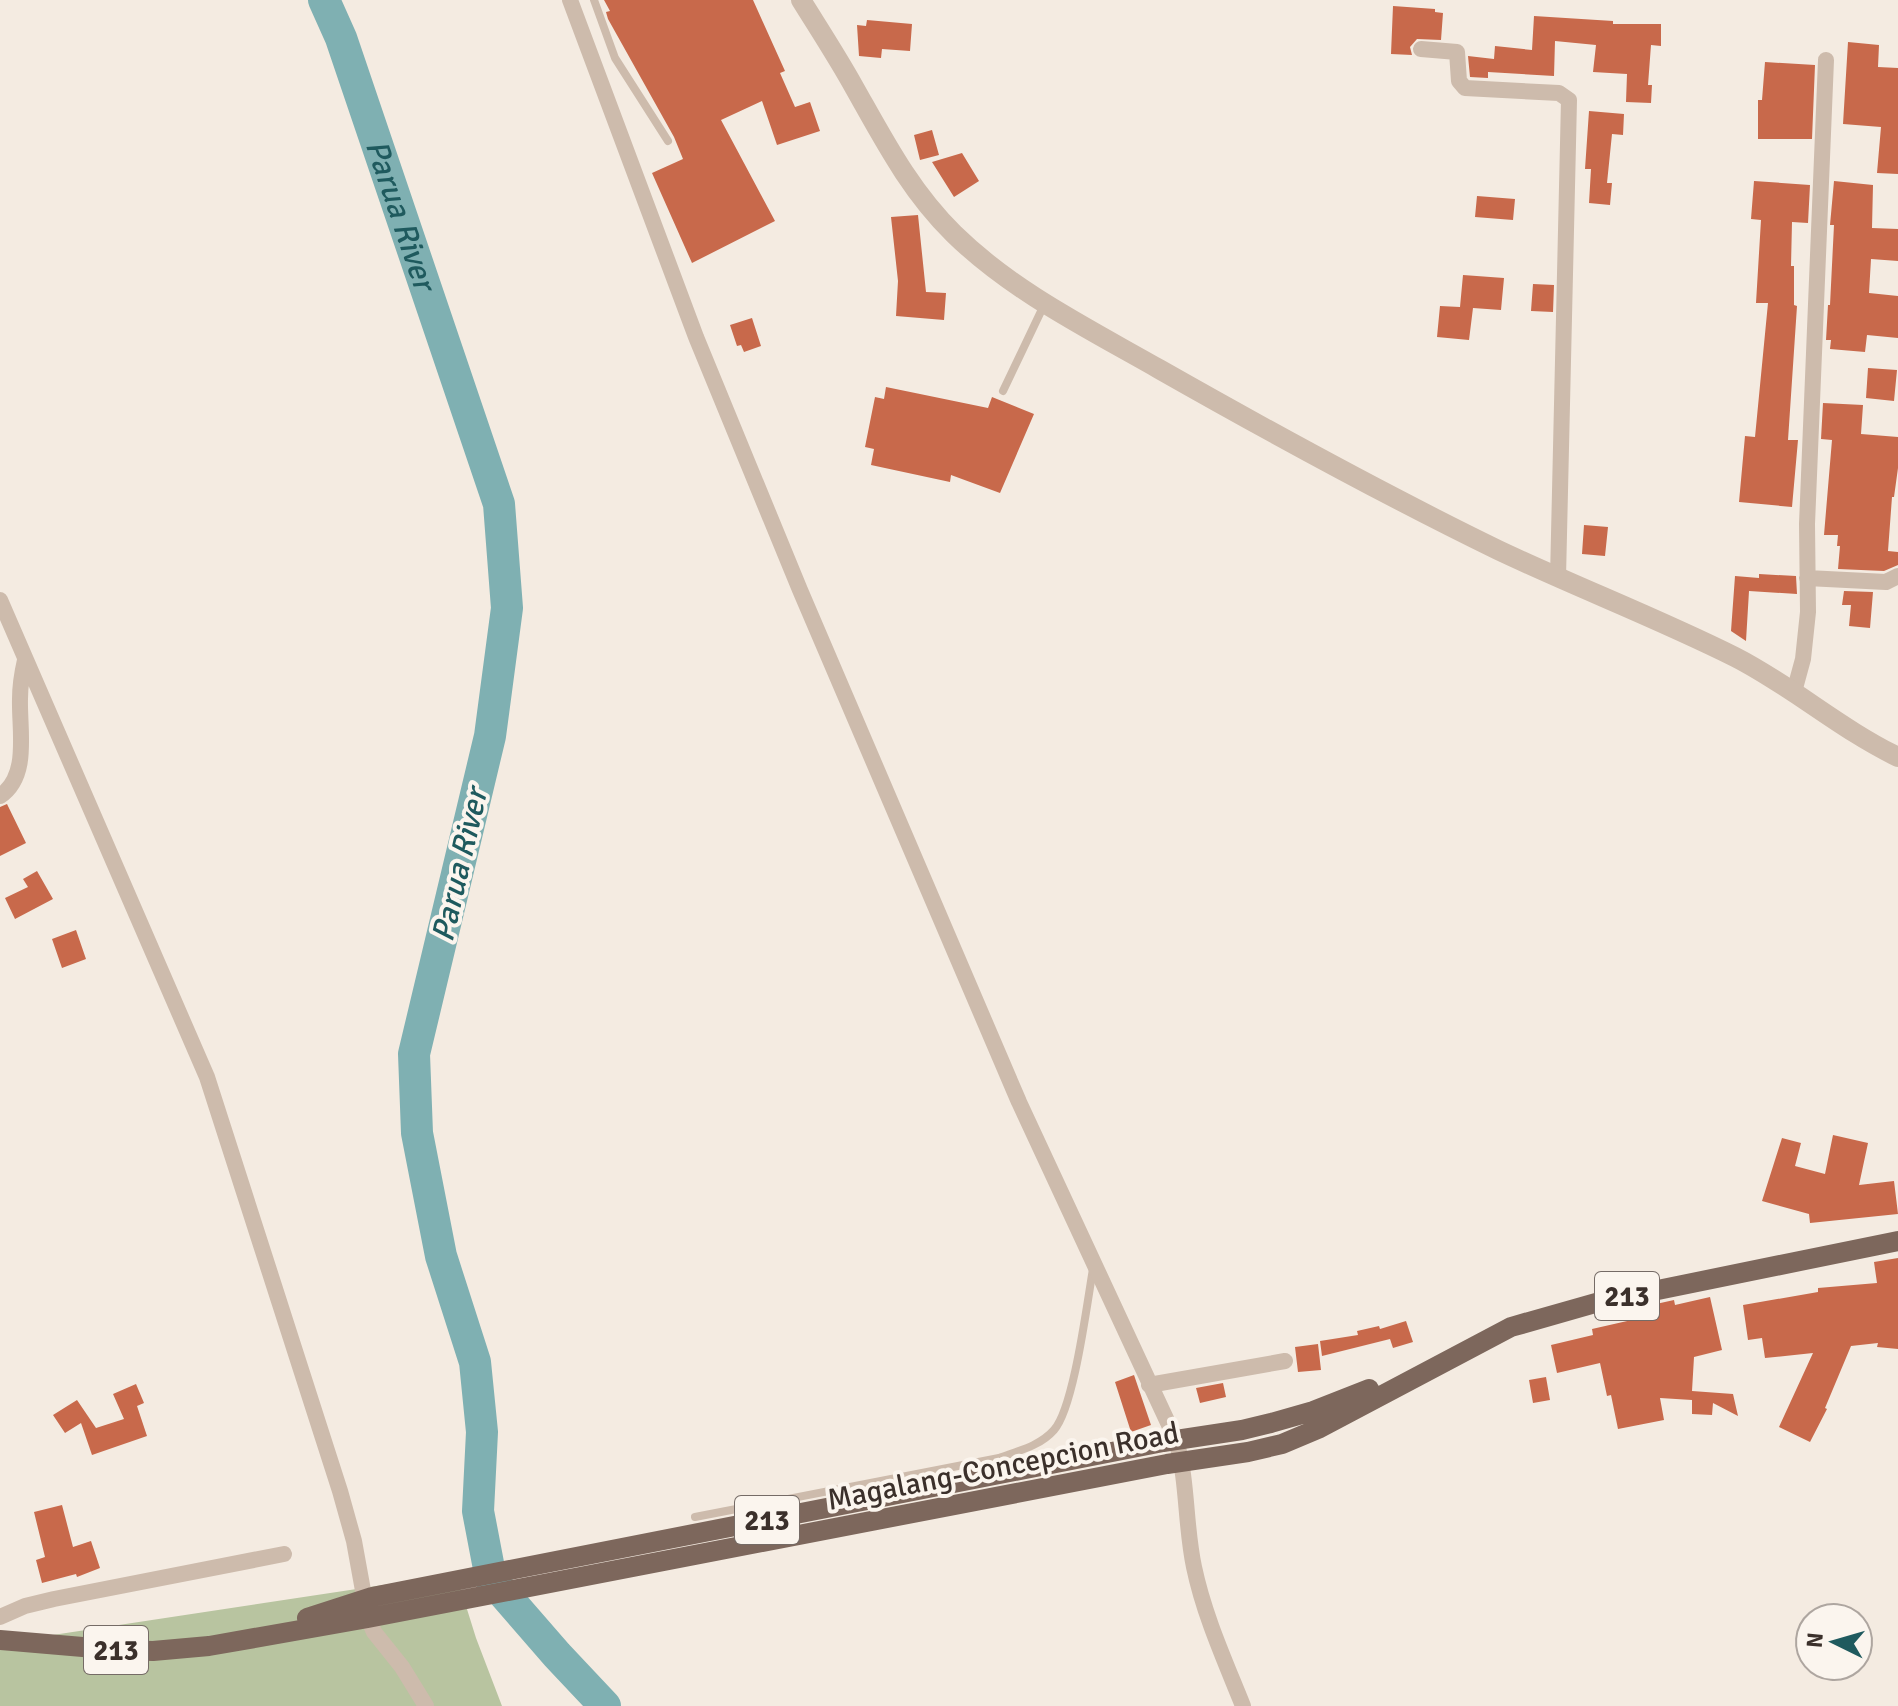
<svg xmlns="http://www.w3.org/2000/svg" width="1898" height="1706" font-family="Signika,sans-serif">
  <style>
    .green { fill: #b8c4a0 }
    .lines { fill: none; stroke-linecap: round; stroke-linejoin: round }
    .river { stroke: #7fb0b2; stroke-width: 32 }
    .building { fill: #c8694b }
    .service { stroke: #cdbbac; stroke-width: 8 }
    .minor { stroke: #cdbbac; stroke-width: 16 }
    .tertiary { stroke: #cdbbac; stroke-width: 20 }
    .primary { stroke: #7d675c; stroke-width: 20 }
    .labels { text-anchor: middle; stroke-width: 8; stroke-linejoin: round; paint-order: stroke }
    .shield { fill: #fbf5ee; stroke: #756b66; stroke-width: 2 }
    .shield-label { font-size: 28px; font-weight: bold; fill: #3b302b }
    .street-label { font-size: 30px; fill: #3b302b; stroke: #fbf5ee }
    .water-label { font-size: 32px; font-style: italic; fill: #1f5a5e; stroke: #fbf5ee }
  </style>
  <rect width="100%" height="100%" fill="#f4ebe1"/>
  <path class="green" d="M456 1574 476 1638 502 1706H0V1643Z"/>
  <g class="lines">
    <path class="river" id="s1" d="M324 0 341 38 499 504 507 608 490 736 414 1054 417 1133 441 1256 475 1362 482 1432 478 1511 491 1579 557 1655 605 1706"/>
  </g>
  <path class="building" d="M604 0H753L785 71 780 73 795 107 810 102 820 131 777 145 762 101 721 120 775 221 692 263 652 173 683 159 674 137 608 19 606 12 610 11Z
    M1393 6 1435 9V12L1443 13 1441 40 1417 39 1410 47 1412 55 1391 54Z
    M1534 16 1613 21V24H1661V46L1651 45 1648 85H1652L1651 103 1626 102 1627 74 1593 72 1596 45 1555 41 1554 76 1488 72V78L1470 77 1468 56 1494 59 1495 46 1532 50Z
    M867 20 912 24 910 51 882 49 881 58 859 56 857 25 866 26Z
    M1848 42 1879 45 1878 67 1898 68V174L1877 173 1881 127 1843 124Z
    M1765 62 1815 65 1812 139H1758V100H1762Z
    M1589 111 1624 114 1623 135 1612 134 1607 183H1612L1610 205 1589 203 1591 169H1585Z
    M932 130 939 155 920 160 914 135Z
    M962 153 979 181 954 197 932 162Z
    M1754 181 1810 185 1808 223 1792 222 1791 266H1794V305L1797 306 1788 440H1798L1792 507 1739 502 1745 436 1755 437 1768 303H1756L1761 220 1751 219Z
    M1834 181 1873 185 1872 228 1898 229V261L1871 259 1869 293 1898 296V338L1867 335 1865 352 1830 349 1831 340H1826L1828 305H1830L1834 225H1830Z
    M1477 196 1515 199 1513 220 1475 217Z
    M918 215 926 292 946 293 944 320 896 316 898 281 891 217Z
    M1463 275 1504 278 1501 310 1473 308 1469 340 1437 337 1440 306 1460 307Z
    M1533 284 1554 285 1553 312 1531 311Z
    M752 318 761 346 744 352 741 345 737 346 730 325Z
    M1868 368 1897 370 1894 401 1866 398Z
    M886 387 988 408 992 397 1034 414 1000 493 951 475 950 482 871 465 874 449 865 447 875 397 884 399Z
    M1823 403 1863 405 1861 434 1898 437V468L1894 497H1892L1888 551 1898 552V565L1884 571 1838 569 1840 546H1837L1838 535H1824L1832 440 1821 439Z
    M1584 525 1608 527 1605 556 1582 554Z
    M1759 574 1796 576 1797 594 1749 591 1746 641 1731 631 1735 576 1759 578Z
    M1844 591 1873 592 1870 628 1849 626 1851 605H1842Z
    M7 804 26 843 0 856V807Z
    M37 871 53 899 15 919 5 898 28 887 23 879Z
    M76 930 86 959 62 968 52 939Z
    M1833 1135 1868 1143 1859 1185 1894 1181 1898 1214 1810 1223 1809 1214 1762 1201 1782 1138 1801 1143 1795 1166 1825 1174Z
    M1898 1258V1349L1877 1347 1878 1343 1851 1346 1825 1408 1827 1409 1810 1442 1779 1427 1813 1353 1765 1358 1762 1338 1748 1340 1743 1305 1818 1292V1288L1877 1283 1874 1262Z
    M1710 1297 1722 1350 1694 1357 1692 1391 1733 1394 1738 1416 1713 1403 1712 1415 1692 1414V1393V1400L1660 1398 1664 1420 1618 1429 1611 1395 1607 1396 1600 1363 1557 1373 1551 1345 1593 1335 1592 1329 1658 1314 1656 1304 1674 1300 1675 1305Z
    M1406 1321 1413 1342 1393 1348 1390 1339 1322 1356 1320 1341 1358 1335 1357 1331 1379 1326 1380 1329Z
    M1318 1344 1321 1370 1298 1372 1295 1347Z
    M1134 1375 1151 1425 1131 1432 1115 1382Z
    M1546 1377 1550 1400 1533 1403 1529 1380Z
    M1223 1383 1226 1397 1200 1403 1196 1388Z
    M136 1384 144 1403 137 1406 147 1436 92 1455 81 1423 65 1433 53 1415 77 1400 96 1428 124 1419 113 1394Z
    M62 1505 73 1547 91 1541 100 1568 77 1577 76 1574 42 1583 36 1560 45 1557 34 1512Z"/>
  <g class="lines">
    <path class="service" d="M594 0 615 58 668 141
      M1003 391 1044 305
      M695 1517 999 1458C1018 1451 1040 1446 1054 1430 1074 1408 1087 1303 1093 1269"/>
    <path class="minor" d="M570 0 696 337 800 590 1019 1102 1176 1440C1188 1482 1185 1525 1194 1567 1204 1615 1225 1661 1243 1706
      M1421 49 1457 52 1459 81 1465 88 1559 93 1569 100 1558 578
      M1807 578 1886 582 1898 576
      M0 600 207 1077 340 1491 354 1541 368 1618 374 1632 402 1667 426 1706
      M1794 692 1803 659 1808 612 1807 524 1826 60
      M0 796C30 776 19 730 20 699 20 685 22 673 25 660
      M1149 1385 1285 1361
      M0 1617 25 1606 54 1599 284 1554"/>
    <path class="tertiary" d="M801 0C819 29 838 58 854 87 884 140 910 191 954 234 1012 291 1089 329 1159 369 1270 432 1383 494 1498 550 1576 587 1657 618 1735 657 1792 686 1840 729 1898 757"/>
    <path class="primary" d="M307 1618 372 1597 1163 1442 1242 1430 1271 1423 1313 1411 1369 1389
      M0 1640 118 1650 153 1651 209 1646 368 1618 1167 1464 1248 1452 1282 1444 1320 1428 1511 1327 1599 1302 1898 1241"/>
  </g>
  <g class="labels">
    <g class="shield">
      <rect x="1595" y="1272" width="64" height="48" rx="6"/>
      <rect x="735" y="1496" width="64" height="48" rx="6"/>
      <rect x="84" y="1626" width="64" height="48" rx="6"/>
    </g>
    <g class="shield-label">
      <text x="1627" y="1306">213</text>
      <text x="767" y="1530">213</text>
      <text x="116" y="1660">213</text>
    </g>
    <g class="street-label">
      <text transform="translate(1003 1466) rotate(-11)" y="10">Magalang-Concepcion Road</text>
    </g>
    <g class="water-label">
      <text dy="11" stroke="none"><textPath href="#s1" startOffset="228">Parua River</textPath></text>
      <text transform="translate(459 865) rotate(-77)" y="11">Parua River</text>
    </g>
  </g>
  <g transform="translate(1834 1642) rotate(275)"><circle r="38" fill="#fbf5ee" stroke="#aea6a0" stroke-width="2"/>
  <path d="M0-6L14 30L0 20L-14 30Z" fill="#1f5a5e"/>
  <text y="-12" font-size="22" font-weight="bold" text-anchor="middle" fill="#3b302b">N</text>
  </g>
</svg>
